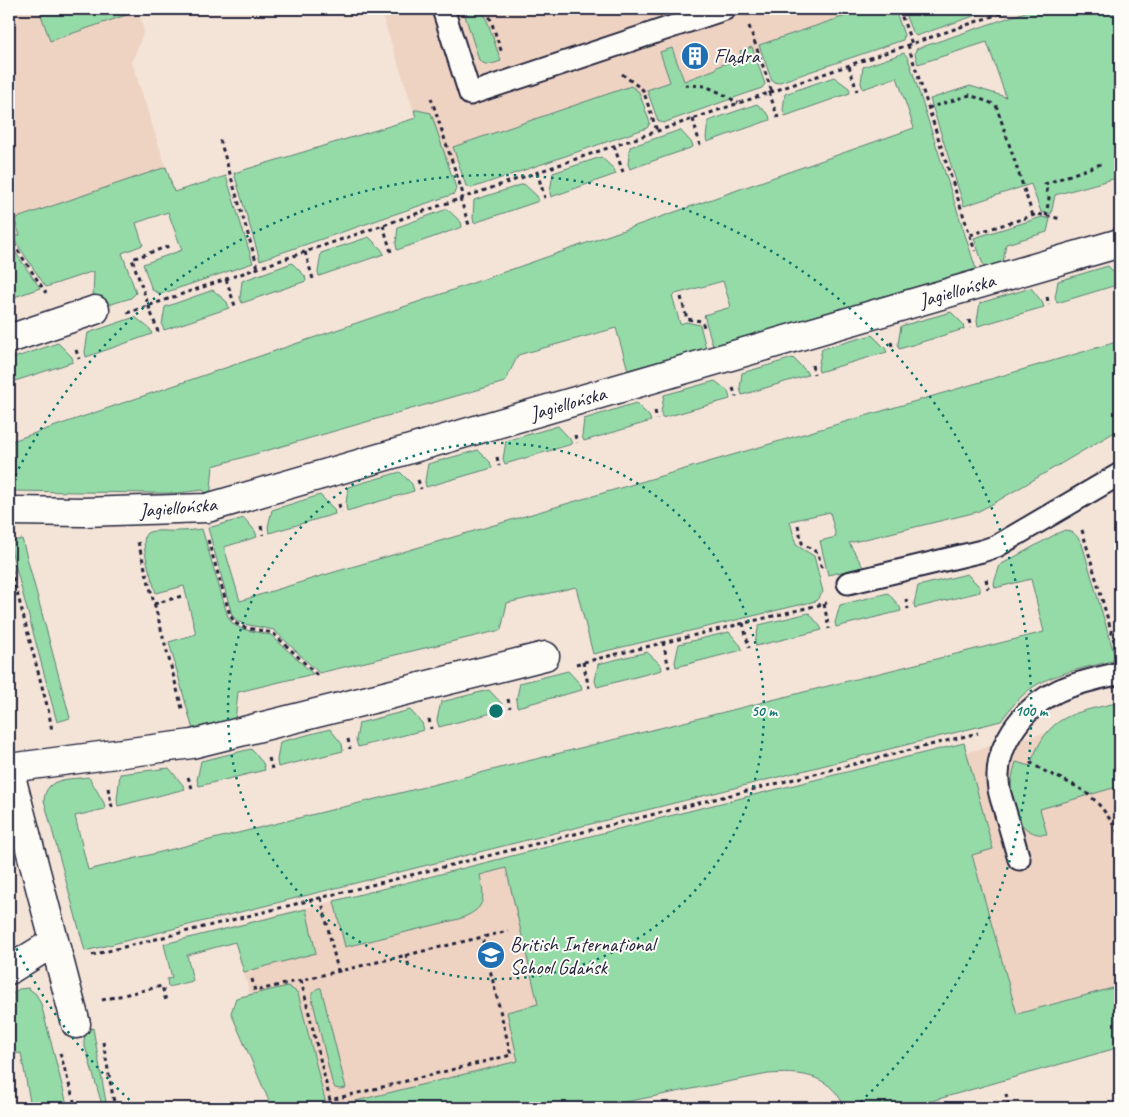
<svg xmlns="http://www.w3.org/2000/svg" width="1129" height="1117" font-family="Caveat,sans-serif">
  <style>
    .built { fill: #eed3c3 }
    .green { fill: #95dba8; stroke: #5c7e72 }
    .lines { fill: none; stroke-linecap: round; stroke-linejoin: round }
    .service-casing { stroke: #22223b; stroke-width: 25 }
    .minor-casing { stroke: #22223b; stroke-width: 31 }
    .path { stroke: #22223b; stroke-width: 3; stroke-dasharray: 4 4; stroke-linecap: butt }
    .service { stroke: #fdfcf7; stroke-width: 21 }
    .minor { stroke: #fdfcf7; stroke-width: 28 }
    .ring { fill: none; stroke: #0f766e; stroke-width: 2.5; stroke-dasharray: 2.5 5 }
    .labels { text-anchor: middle; stroke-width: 4; stroke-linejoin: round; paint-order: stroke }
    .poi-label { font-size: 20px; fill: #22223b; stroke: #fdfcf7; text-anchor: start }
    .street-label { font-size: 20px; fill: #22223b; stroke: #fdfcf7 }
    .centre { fill: #0f766e; stroke: #fdfcf7; stroke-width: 2.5 }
    .ring-label { font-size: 15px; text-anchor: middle; font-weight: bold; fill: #0f766e; stroke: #fdfcf7; stroke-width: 4; stroke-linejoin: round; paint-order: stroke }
  </style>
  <rect width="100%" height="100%" fill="#f4e4d8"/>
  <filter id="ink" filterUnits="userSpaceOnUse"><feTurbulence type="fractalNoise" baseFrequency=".02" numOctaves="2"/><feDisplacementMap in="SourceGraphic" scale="10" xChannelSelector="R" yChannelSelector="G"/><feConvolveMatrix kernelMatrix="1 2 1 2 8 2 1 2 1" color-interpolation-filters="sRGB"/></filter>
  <g filter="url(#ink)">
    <path class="built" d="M9 9H138L144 31 132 62 174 192 12 247 40 288 9 299Z
      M380 9H897L433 169Z
      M1120 715V993L1017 1014 972 854 993 849 967 752Z
      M701 808 595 1108H281L231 926 334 901Z"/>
    <path class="green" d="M39 9H144L50 41Z
      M463 9H483L501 61C492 64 486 67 479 60Z
      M866 9H895L904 35 903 40 777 83 772 81 759 45Z
      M903 9H994L916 36 912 32Z
      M1034 9H1111L1120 24V177L1055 195 1051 214 1041 212 1031 184 964 206 930 99 970 86 1006 97 987 42 918 64 915 54 916 49Z
      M752 47 765 84 762 88 663 123 658 121 647 90 670 82 660 52 672 48 684 81 716 69V67L741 58 740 51Z
      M904 53 908 58 976 269 713 346 704 315 731 307 723 281 672 295 680 324 686 322 700 325 706 348 628 370 616 328 518 355 505 382 213 466 210 499 203 490 178 493H153L9 491V442L450 291 914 128 897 77 863 89 861 83 863 67Z
      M834 77 849 88 850 93 785 116 783 110 785 94Z
      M631 86 639 92 650 123 647 128 472 188 466 186 453 147Z
      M757 104 769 115 770 120 707 142 706 138 708 121Z
      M414 110H417L431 113 456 188 454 194 260 260 234 173 416 118Z
      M680 130 692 143 693 147 630 169 628 164 630 147Z
      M601 157 614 169 616 174 551 197 550 192 553 173Z
      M166 167 174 192 226 176 253 263 161 294 152 290 143 264 182 250 168 212 136 223 143 245 122 253 136 293 131 298 105 306 102 296 93 298 94 271 46 287 13 238 20 235 14 219Z
      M524 184 537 196 539 201 474 223 473 218 474 200Z
      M447 209 461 222 462 227 397 250 396 244 398 227Z
      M1042 217 1050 219 1047 232 1006 244 1002 269 986 273 974 238Z
      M369 237 382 250 384 254 319 276 318 272 321 253Z
      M9 243 40 288 9 299Z
      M292 263 305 276 306 281 242 303 240 298 242 281Z
      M1108 266 1120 278V284L1057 303 1055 298 1058 281Z
      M1031 288 1042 302 1044 307 978 326 977 321 980 303Z
      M213 290 227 302 229 308 164 330 162 325 165 307Z
      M951 312 963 324 964 329 899 349 898 344 901 326Z
      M135 317 150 329 152 334 86 357 85 352 88 333Z
      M872 335 885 348 887 352 819 372 818 367 822 349Z
      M1120 341V429L994 503 977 512 849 543 863 567 828 575 820 541 836 537 830 512 790 521 796 545 814 556 823 592 816 601 593 654 576 587 507 603 501 630 319 673 274 630 244 624 237 621 232 615 208 528 244 518 255 531 257 537 224 547 240 601 321 576Z
      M58 343 72 357 73 362 9 383V370L11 359Z
      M793 358 806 371 808 375 742 395 740 388 742 373Z
      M715 381 728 391 730 399 662 418 661 413 664 395Z
      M636 403 649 416 651 421 584 441 582 436 584 419Z
      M558 426 570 439 572 444 505 464 503 459 506 441Z
      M478 450 490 462 492 468 426 487 425 481 428 464Z
      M400 472 412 484 414 491 347 511 346 505 348 487Z
      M320 495 334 509 335 514 269 533 268 527 272 510Z
      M202 529 228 617 233 624 242 629 271 635 313 674 238 692 235 721 193 730 169 642 196 634 184 586 156 593C153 582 138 540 147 533 153 529 171 532 178 531 186 531 194 530 202 529Z
      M1065 530C1074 531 1078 537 1082 544L1116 660C1093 666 1060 672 1040 683 1024 691 1011 707 1001 721L85 951 44 800C46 776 70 780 88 777L90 779 104 803 105 809 75 816 88 870 408 791 1044 632 1031 579 995 588 994 583 1000 565 1058 533Z
      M22 539 70 718 57 722 9 542Z
      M967 574 980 587V592L915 608 914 604 918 586Z
      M888 593 900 607 901 611 836 627 835 623 840 605Z
      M809 613 820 626 822 630 756 646 755 642 759 625Z
      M729 632 741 646 742 650 676 667 675 662 679 644Z
      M647 652 661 665 662 670 597 687 595 681 598 664Z
      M568 671 581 685 582 690 517 707 516 701 520 683Z
      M489 690 502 704 503 710 439 727 437 720 441 702Z
      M1120 702V786L1040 809 1047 834C1040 835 1034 834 1028 830 1006 815 1009 784 1016 762L1030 766C1048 713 1072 714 1120 702Z
      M410 710 422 723 424 730 358 747 356 740 359 723Z
      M330 729 342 744 343 751 278 767 277 760 280 742Z
      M964 743 993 849 972 855 1017 1014 1120 986V1047L907 1108H854L843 1104C828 1073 798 1072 768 1074L595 1108H272L231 1013 236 998 288 986 298 993 327 1108 518 1061 507 1012 538 1004 506 868 480 875C485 900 486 909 459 919L345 947 334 901 701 808Z
      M251 749 263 763 265 770 199 786 197 780 201 761Z
      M169 768 183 785 185 789 118 806 117 800 120 774Z
      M306 909 316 953 244 972 235 942 187 955 193 981 168 987 167 979 172 978 164 944Z
      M28 988 36 994 41 1004 68 1108H23L31 1107 21 1053 9 1055V996L19 989Z
      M318 988H321L346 1088 340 1089 335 1088 332 1082 312 998V993Z
      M93 1028 107 1108H103L84 1043C84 1036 86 1030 93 1028Z"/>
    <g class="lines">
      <defs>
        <path id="service" d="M443 9 470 94 725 9
          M848 583 982 551 997 546 1120 474
          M1019 859C1014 843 1010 827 1005 811 1003 804 1000 796 999 789 992 748 1022 708 1058 691 1077 682 1100 678 1120 673"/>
        <path id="minor" d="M9 339 95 310
          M9 511 84 512 207 508 1120 243
          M9 768 192 744 545 656
          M9 769 76 1024
          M9 970 54 942"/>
      </defs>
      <use href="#service" class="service-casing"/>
      <use href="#minor" class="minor-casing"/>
      <path class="path" d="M487 9 502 53
        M899 9 912 44
        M749 26 772 92
        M908 45 975 251
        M849 66 857 91
        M622 74 643 90 657 131
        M685 85 705 86 721 93 738 103
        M769 92 778 118
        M431 98 464 197
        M928 108 970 95 996 105 1033 216
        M693 119 700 145
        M220 140 258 268
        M614 146 623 172
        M537 172 545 198
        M460 198 469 225
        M1046 216 1049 198 1045 184 1101 164
        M383 225 391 252
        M970 235 1038 214 1062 219
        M9 237 46 293
        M305 252 313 279
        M226 279 235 306
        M681 297 687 319 702 321 705 330
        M1047 297 1049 305
        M127 313 1013 9
        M969 320 971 328
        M158 332 132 259 172 245
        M891 342 893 350
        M76 350 79 359
        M812 365 814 374
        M733 388 736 397
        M655 411 657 419
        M575 435 577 443
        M497 457 499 466
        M418 480 421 489
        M339 504 341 512
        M798 525 802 543 818 553 822 570
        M261 526 263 535
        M1082 530 1115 644
        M208 540 230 615 235 623 243 627 273 633 316 674 317 679
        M138 542 183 712
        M9 562 49 713 52 731
        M986 579 988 589
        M906 599 908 609
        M154 604 182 596
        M824 604 829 629
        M743 623 749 648
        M663 642 669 668
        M583 662 589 688
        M576 664 827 603
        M508 699 510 708
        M429 719 431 729
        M348 739 350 749
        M269 758 272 769
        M1030 762C1046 774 1065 779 1082 790 1098 800 1108 816 1118 832
        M188 777 192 788
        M108 788 112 807
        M321 898 338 971
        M406 954 409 967
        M92 955 978 733
        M252 979 255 991 508 931
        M301 980 330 1100 511 1055 482 937
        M102 1000 162 986 166 1001
        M103 1042 115 1108
        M60 1053 76 1108
        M1006 1094 1009 1108
        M764 1108C776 1106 788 1103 799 1108
        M1113 1108 1120 1107"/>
      <use href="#service" class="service"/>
      <use href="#minor" class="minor"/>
    </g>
  </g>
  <g class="ring">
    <circle cx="496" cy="711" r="268"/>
    <path d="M135 1105A535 535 0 0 1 9 933M9 489A535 535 0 1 1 857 1105"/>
  </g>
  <defs>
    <symbol id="building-disc" viewBox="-11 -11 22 22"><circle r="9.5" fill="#1f6fb2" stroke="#fdfcf7"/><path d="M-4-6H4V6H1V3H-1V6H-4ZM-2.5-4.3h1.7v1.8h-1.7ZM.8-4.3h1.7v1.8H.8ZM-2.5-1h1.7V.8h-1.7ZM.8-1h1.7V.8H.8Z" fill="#fff"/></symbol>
    <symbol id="school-disc" viewBox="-11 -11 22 22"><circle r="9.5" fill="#1f6fb2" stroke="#fdfcf7"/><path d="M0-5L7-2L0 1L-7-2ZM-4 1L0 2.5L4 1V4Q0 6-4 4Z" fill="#fff"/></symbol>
  </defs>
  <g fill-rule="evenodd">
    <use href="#building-disc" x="679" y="40" width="32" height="32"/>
    <use href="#school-disc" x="475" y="939" width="32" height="32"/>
  </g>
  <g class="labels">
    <g class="poi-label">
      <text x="714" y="63">Flądra</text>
      <text x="510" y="951">British International<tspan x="510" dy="23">School Gdańsk</tspan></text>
    </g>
    <g class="street-label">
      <text transform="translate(957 290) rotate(-16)" y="7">Jagiellońska</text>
      <text transform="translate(568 403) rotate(-16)" y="7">Jagiellońska</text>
      <text transform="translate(178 507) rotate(-5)" y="7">Jagiellońska</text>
    </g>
  </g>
  <circle cx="496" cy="711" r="8" class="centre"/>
  <g class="ring-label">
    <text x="764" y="716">50 m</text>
    <text x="1031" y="716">100 m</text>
  </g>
  <rect width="1129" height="1117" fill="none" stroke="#fdfcf7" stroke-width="30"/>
  <rect x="15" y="15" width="1099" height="1087" fill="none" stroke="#22223b" stroke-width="2" filter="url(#ink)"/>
</svg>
